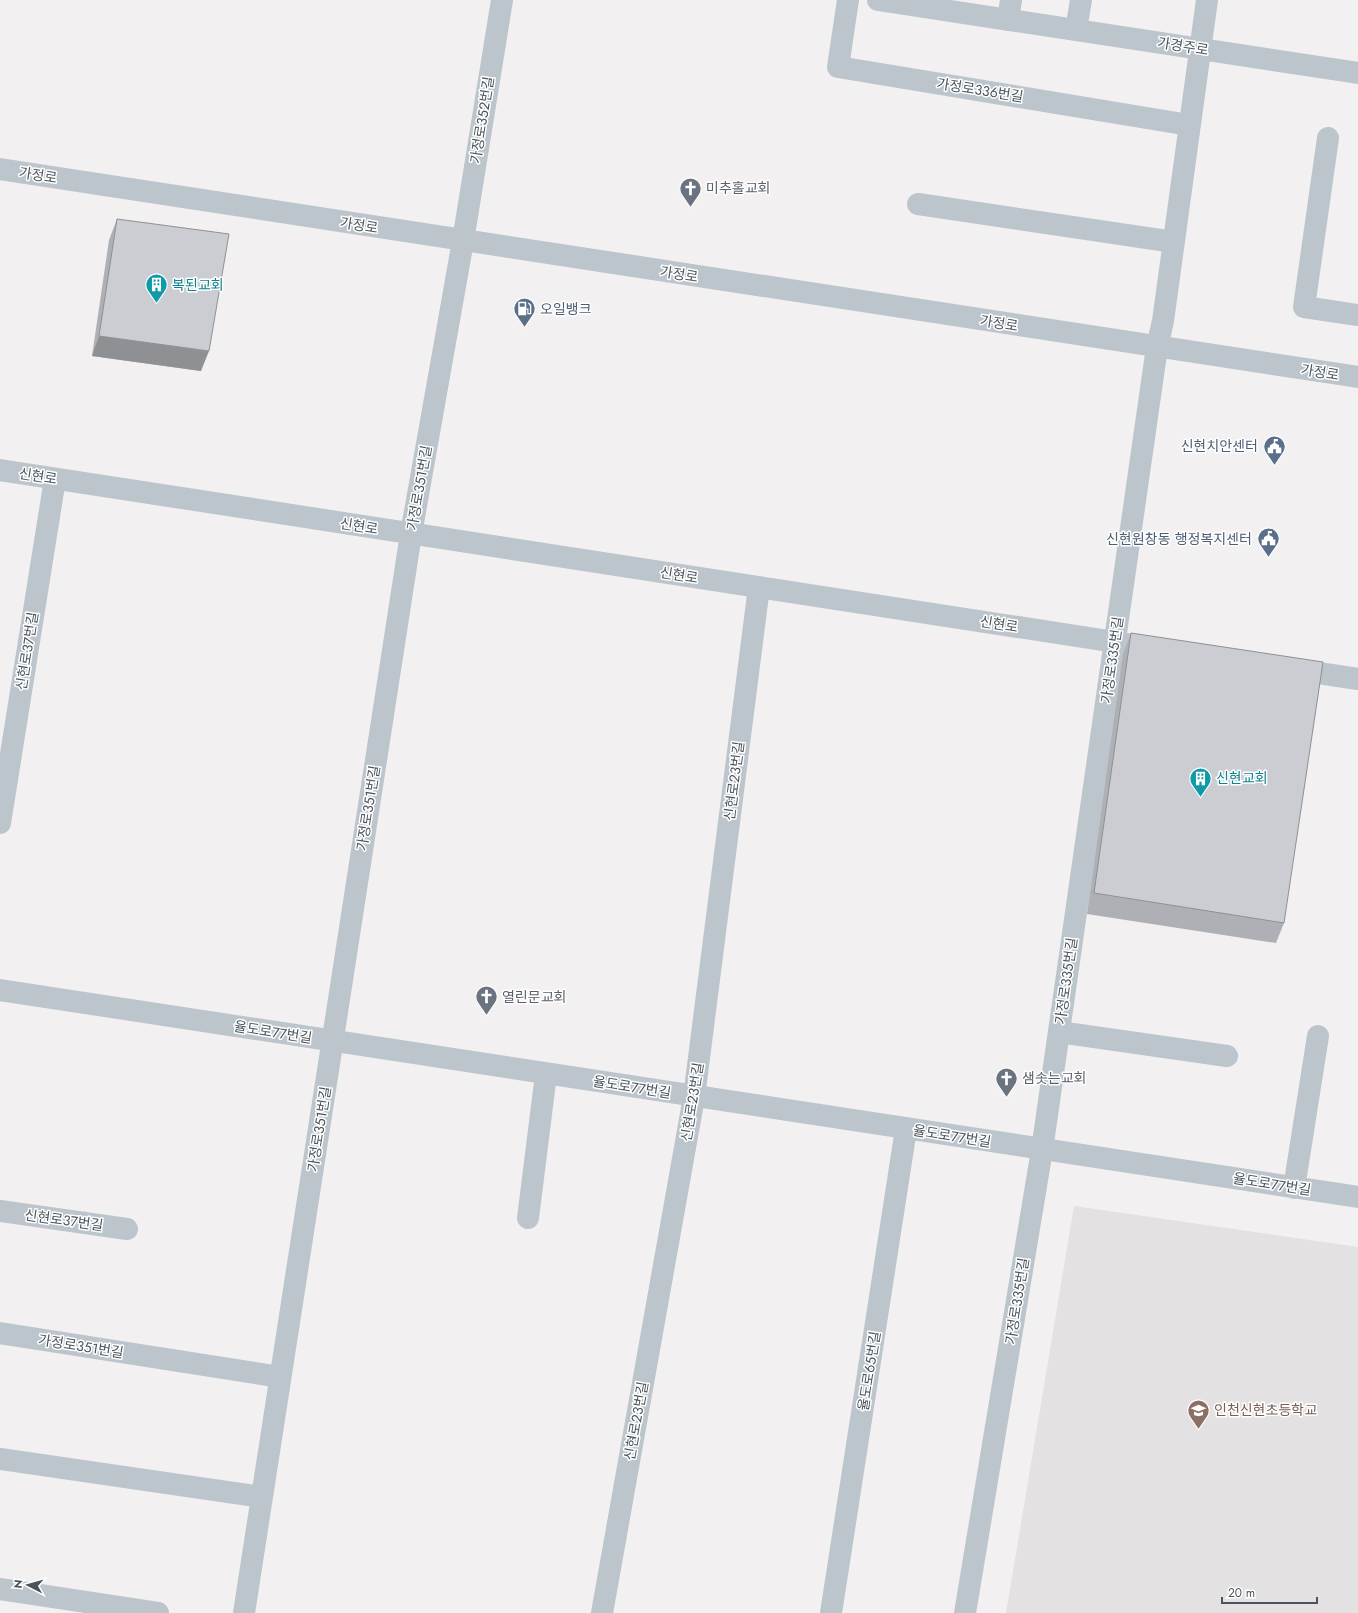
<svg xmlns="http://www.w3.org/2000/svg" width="1358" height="1613" font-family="Jost,'Noto Sans KR',sans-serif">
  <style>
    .education { fill: #e3e1e1 }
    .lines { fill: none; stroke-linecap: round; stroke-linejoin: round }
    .minor { stroke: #bdc5cc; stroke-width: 22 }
    .wall { fill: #afb0b5 }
    .shaded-wall { fill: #8e9093 }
    .building { fill: #cbcdd2; stroke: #8e9093 }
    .labels { text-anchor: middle; stroke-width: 3; stroke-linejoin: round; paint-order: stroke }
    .street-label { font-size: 14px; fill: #4a545c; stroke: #fff }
    .worship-label { font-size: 14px; fill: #5b616d; stroke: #fff; text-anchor: start }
    .culture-label { font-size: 14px; fill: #0d838f; stroke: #fff; text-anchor: start }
    .service-label { font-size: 14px; fill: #4e5e75; stroke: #fff; text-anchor: end }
    .education-label { font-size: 14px; fill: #785e54; stroke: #fff; text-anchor: start }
  </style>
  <rect width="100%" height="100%" fill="#f2f0f0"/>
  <path class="education" d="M1074 1206 1358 1247V1613H1006Z"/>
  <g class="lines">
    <path class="minor" d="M848 0 838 67 1189 125
      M878 0 1358 73
      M1008 20 1011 0
      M1076 30 1081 0
      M1328 138 1304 307 1358 315
      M0 169 1358 377
      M918 204 1174 242
      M0 470 1128 644
      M1292 669 1358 679
      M0 823 55 479
      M0 990 1358 1197
      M1059 1032 1227 1056
      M1294 1188 1318 1036
      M0 1211 127 1229
      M528 1218 546 1074
      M0 1333 280 1377
      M0 1459 262 1497
      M0 1589 158 1613
      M244 1613 411 534 463 241 502 0
      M602 1613 694 1097 759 587
      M831 1613 906 1129
      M965 1613 1042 1150 1157 347 1163 321 1207 0"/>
  </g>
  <path class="wall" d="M117 219 201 371 92 356 109 240Z
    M1131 633 1284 923 1276 943 1087 914 1123 654Z"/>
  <path class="shaded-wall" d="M99 336 209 351 201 371 92 356Z"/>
  <path class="building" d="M117 219 229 234 209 351 99 336Z
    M1131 633 1323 662 1284 923 1094 893Z"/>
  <defs>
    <symbol id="church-pin" viewBox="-11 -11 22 30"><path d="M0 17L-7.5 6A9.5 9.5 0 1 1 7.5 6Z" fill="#6b7280" stroke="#fff"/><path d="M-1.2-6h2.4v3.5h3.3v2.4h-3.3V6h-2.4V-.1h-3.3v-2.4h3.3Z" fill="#fff"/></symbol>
    <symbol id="building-pin" viewBox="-11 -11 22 30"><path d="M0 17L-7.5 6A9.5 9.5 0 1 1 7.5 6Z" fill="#0f9aa8" stroke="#fff"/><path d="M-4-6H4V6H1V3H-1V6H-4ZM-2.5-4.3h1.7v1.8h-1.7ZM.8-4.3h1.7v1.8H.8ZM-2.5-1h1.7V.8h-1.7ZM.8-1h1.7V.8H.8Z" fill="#fff"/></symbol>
    <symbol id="fuel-pin" viewBox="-11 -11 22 30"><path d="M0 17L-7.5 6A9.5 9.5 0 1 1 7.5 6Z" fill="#5c6f8a" stroke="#fff"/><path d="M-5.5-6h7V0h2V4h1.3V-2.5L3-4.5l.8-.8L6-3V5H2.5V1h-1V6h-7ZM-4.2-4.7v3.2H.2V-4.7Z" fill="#fff"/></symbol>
    <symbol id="civic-pin" viewBox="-11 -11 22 30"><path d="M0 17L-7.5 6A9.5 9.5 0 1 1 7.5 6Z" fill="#5c6f8a" stroke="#fff"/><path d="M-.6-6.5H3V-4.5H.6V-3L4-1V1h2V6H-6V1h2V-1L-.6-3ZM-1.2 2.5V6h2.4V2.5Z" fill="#fff"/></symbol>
    <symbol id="school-pin" viewBox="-11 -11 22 30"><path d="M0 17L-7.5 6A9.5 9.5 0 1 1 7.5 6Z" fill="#8d6e63" stroke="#fff"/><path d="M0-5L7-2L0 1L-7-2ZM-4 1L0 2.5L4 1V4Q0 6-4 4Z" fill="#fff"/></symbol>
  </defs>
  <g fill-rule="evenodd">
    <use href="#church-pin" x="678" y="176" width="25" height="34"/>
    <use href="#building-pin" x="144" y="272" width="25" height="34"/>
    <use href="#fuel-pin" x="512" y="296" width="25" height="34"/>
    <use href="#civic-pin" x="1262" y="434" width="25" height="34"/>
    <use href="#civic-pin" x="1256" y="526" width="25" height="34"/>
    <use href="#building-pin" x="1188" y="766" width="25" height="34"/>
    <use href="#church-pin" x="474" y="984" width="25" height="34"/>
    <use href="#church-pin" x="994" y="1066" width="25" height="34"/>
    <use href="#school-pin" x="1186" y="1398" width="25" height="34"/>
  </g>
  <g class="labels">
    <g class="street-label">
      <text transform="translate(1183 46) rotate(9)" y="5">가경주로</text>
      <text transform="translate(980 90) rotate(9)" y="5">가정로336번길</text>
      <text transform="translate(482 120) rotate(-81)" y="5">가정로352번길</text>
      <text transform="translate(38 175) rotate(9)" y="5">가정로</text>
      <text transform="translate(359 225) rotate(9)" y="5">가정로</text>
      <text transform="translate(679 274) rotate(9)" y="5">가정로</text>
      <text transform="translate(999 323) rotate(9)" y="5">가정로</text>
      <text transform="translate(1320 372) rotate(9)" y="5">가정로</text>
      <text transform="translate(38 476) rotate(9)" y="5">신현로</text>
      <text transform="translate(419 488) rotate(-80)" y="5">가정로351번길</text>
      <text transform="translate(359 526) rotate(9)" y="5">신현로</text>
      <text transform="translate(679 575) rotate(9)" y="5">신현로</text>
      <text transform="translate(999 624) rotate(9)" y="5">신현로</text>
      <text transform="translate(27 651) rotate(-81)" y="5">신현로37번길</text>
      <text transform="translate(1112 660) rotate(-82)" y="5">가정로335번길</text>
      <text transform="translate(734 781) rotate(-83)" y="5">신현로23번길</text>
      <text transform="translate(368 808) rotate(-81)" y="5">가정로351번길</text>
      <text transform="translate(1066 981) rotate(-82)" y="5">가정로335번길</text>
      <text transform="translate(273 1032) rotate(9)" y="5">율도로77번길</text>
      <text transform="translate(632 1087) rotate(9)" y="5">율도로77번길</text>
      <text transform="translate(692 1102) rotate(-81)" y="5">신현로23번길</text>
      <text transform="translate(319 1129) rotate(-81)" y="5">가정로351번길</text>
      <text transform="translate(952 1136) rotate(9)" y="5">율도로77번길</text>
      <text transform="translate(1272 1184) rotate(9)" y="5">율도로77번길</text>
      <text transform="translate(64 1220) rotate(8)" y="5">신현로37번길</text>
      <text transform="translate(1017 1301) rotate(-81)" y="5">가정로335번길</text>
      <text transform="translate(81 1346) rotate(9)" y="5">가정로351번길</text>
      <text transform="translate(869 1371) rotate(-81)" y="5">율도로65번길</text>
      <text transform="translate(636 1421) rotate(-80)" y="5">신현로23번길</text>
    </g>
    <g class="worship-label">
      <text x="706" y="193">미추홀교회</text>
      <text x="502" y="1002">열린문교회</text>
      <text x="1022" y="1083">샘솟는교회</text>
    </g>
    <g class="culture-label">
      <text x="172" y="290">복된교회</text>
      <text x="1216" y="783">신현교회</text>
    </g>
    <g class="service-label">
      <text x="540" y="314" text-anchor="start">오일뱅크</text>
      <text x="1258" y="451">신현치안센터</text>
      <text x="1252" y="544">신현원창동 행정복지센터</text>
    </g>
    <g class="education-label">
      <text x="1214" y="1415">인천신현초등학교</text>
    </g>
  </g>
  <g transform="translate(28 1585) rotate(276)" stroke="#ffffff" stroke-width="3" paint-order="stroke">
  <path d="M0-3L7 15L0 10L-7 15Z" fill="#4a545c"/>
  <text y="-6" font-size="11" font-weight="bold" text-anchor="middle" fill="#4a545c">N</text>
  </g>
  <path d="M1222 1597v6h95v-6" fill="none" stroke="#4a545c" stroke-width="2"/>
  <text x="1228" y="1597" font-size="12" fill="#4a545c" stroke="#ffffff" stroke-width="3" paint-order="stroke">20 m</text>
</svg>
